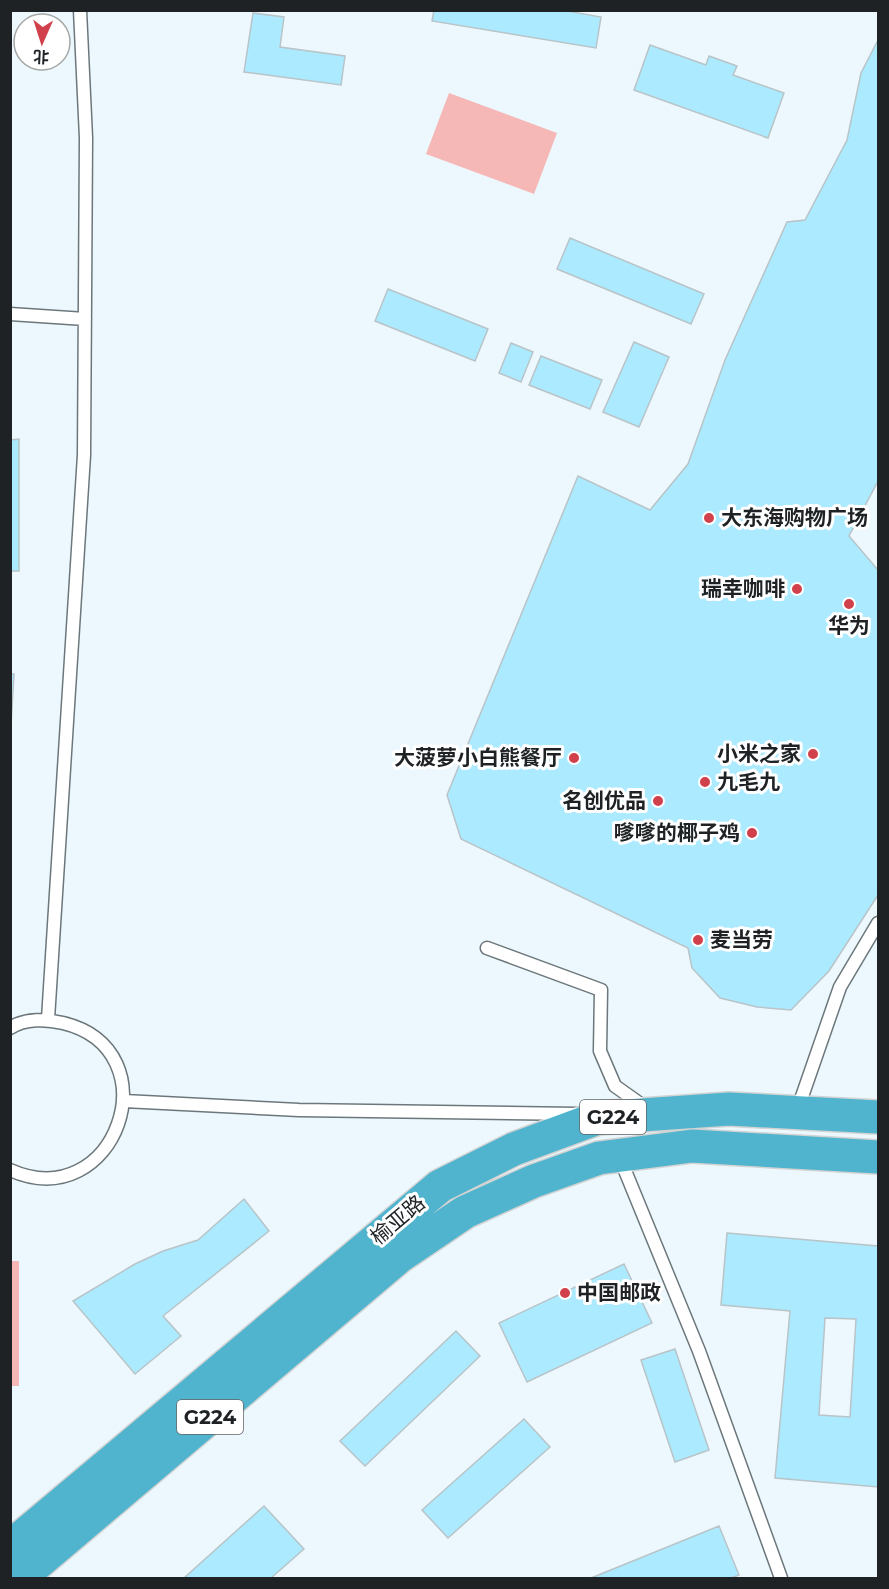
<svg xmlns="http://www.w3.org/2000/svg" width="889" height="1589" font-family="Montserrat,'Noto Sans SC',sans-serif">
  <style>
    .green { fill: #f6b8b6 }
    .building { fill: #aceaff; stroke: #b8c4c8; stroke-width: 1.5; fill-rule: evenodd }
    .lines { fill: none; stroke-linecap: round; stroke-linejoin: round }
    .service-casing { stroke: #6c777b; stroke-width: 15 }
    .trunk-casing { stroke: #d2d3d3; stroke-width: 36 }
    .service { stroke: #fff; stroke-width: 12 }
    .trunk { stroke: #50b4ce; stroke-width: 33 }
    .poi-dot { fill: #d1414c; stroke: #fff; stroke-width: 2 }
    .labels { text-anchor: middle; stroke-width: 6; stroke-linejoin: round; paint-order: stroke }
    .shield { fill: #fff; stroke: #626466; stroke-width: 1.5 }
    .shield-label { font-size: 20px; font-weight: bold; fill: #1e2224 }
    .poi-label { font-size: 21px; font-weight: bold; fill: #1e2224; stroke: #fff; text-anchor: end }
    .street-label { font-size: 21px; fill: #1e2224; stroke: #fff }
  </style>
  <rect width="100%" height="100%" fill="#ecf8fd"/>
  <path class="green" d="M449 93 557 133 534 194 426 154Z
    M11 1261H19V1386H11Z"/>
  <path class="building" d="M434 10H562L601 17 596 48 432 21Z
    M253 13 284 17 280 47 345 56 341 85 244 72Z
    M878 40V481L849 536 878 570V895L829 971 791 1010 757 1007 720 998 692 968 688 948 461 839 447 795 578 476 650 510 688 464 725 360 787 222 805 220 847 140 861 73Z
    M650 45 706 65 709 56 737 66 733 75 784 93 768 138 634 90Z
    M570 238 704 294 691 324 557 269Z
    M388 289 488 329 475 361 375 321Z
    M634 342 669 357 639 427 603 412Z
    M511 343 533 352 521 382 499 373Z
    M541 356 602 380 590 409 529 385Z
    M19 439V571H10V440Z
    M10 674H14L10 743Z
    M244 1199 269 1231 163 1316 181 1336 135 1374 73 1301 135 1264 163 1251 198 1240Z
    M727 1233 878 1246V1487L775 1478 790 1311 721 1305ZM825 1318 856 1319 850 1417 819 1415Z
    M624 1264 652 1323 527 1382 499 1323Z
    M456 1331 480 1356 365 1466 340 1441Z
    M675 1349 709 1450 675 1462 641 1360Z
    M524 1419 550 1447 448 1538 422 1510Z
    M264 1506 304 1549 271 1578H184Z
    M719 1526 739 1575 731 1578H591Z"/>
  <g class="lines">
    <defs>
      <path id="service" d="M10 314 85 319
        M487 948 601 990 600 1051 615 1086 646 1108
        M48 1019 84 455 86 138 80 10
        M10 1028C25 1018 47 1019 63 1023 174 1050 116 1217 10 1170
        M124 1101 299 1110 577 1114
        M797 1111 840 987 878 923
        M619 1156 699 1351 781 1578"/>
      <path id="trunk" d="M10 1547 440 1186 514 1149 598 1118 729 1109 878 1117
        M20 1578 400 1256 465 1212 534 1181 599 1158 692 1146 878 1157"/>
    </defs>
    <use href="#service" class="service-casing"/>
    <use href="#trunk" class="trunk-casing"/>
    <use href="#service" class="service"/>
    <use href="#trunk" class="trunk"/>
  </g>
  <g class="poi-dot">
    <circle cx="709" cy="518" r="6"/>
    <circle cx="797" cy="589" r="6"/>
    <circle cx="849" cy="604" r="6"/>
    <circle cx="813" cy="754" r="6"/>
    <circle cx="574" cy="758" r="6"/>
    <circle cx="705" cy="782" r="6"/>
    <circle cx="658" cy="801" r="6"/>
    <circle cx="752" cy="833" r="6"/>
    <circle cx="698" cy="940" r="6"/>
    <circle cx="565" cy="1293" r="6"/>
  </g>
  <g class="labels">
    <g class="shield">
      <rect x="580" y="1100" width="66" height="34" rx="4.5"/>
      <rect x="177" y="1400" width="66" height="34" rx="4.5"/>
    </g>
    <g class="shield-label">
      <text x="613" y="1124">G224</text>
      <text x="210" y="1424">G224</text>
    </g>
    <g class="poi-label">
      <text x="721" y="525" text-anchor="start">大东海购物广场</text>
      <text x="785" y="596">瑞幸咖啡</text>
      <text x="849" y="633" text-anchor="middle">华为</text>
      <text x="801" y="761">小米之家</text>
      <text x="562" y="765">大菠萝小白熊餐厅</text>
      <text x="717" y="789" text-anchor="start">九毛九</text>
      <text x="646" y="808">名创优品</text>
      <text x="740" y="840">嗲嗲的椰子鸡</text>
      <text x="710" y="947" text-anchor="start">麦当劳</text>
      <text x="577" y="1300" text-anchor="start">中国邮政</text>
    </g>
    <g class="street-label">
      <text transform="translate(398 1220) rotate(-40)" y="7">榆亚路</text>
    </g>
  </g>
  <rect width="889" height="1589" fill="none" stroke="#1e2224" stroke-width="24"/>
  <g transform="translate(42 42) rotate(183)"><circle r="28" fill="#ffffff" stroke="#a5a7a7" stroke-width="1.5"/>
  <path d="M0-4.5L10 22L0 15L-10 22Z" fill="#d1414c"/>
  <text y="-9" font-size="16" font-weight="bold" text-anchor="middle" fill="#1e2224">北</text>
  </g>
</svg>
